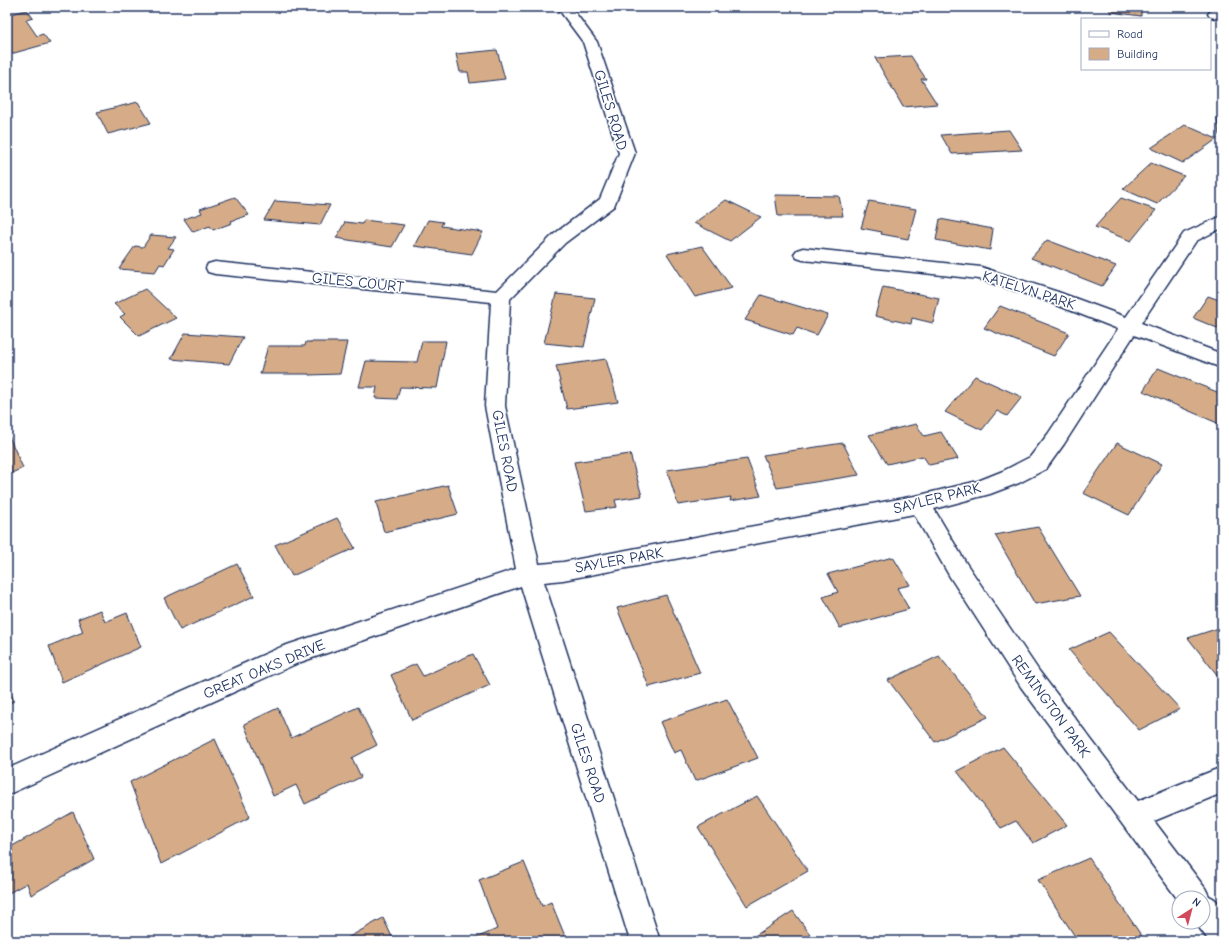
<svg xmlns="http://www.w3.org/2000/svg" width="1229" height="948" font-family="'Comic Neue',sans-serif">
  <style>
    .building { fill: #d5ac87; stroke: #1b2f5e }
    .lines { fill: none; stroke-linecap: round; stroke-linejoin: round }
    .minor-casing { stroke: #1b2f5e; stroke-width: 3 }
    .minor { fill: #fff; fill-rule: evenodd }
    .labels { text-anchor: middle; stroke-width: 3.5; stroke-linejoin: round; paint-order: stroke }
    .street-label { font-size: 15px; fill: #1b2f5e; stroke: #fff }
  </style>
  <rect width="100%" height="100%" fill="#fff"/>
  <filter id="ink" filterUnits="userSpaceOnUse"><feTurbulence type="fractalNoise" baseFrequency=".025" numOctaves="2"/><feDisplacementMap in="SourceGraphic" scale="8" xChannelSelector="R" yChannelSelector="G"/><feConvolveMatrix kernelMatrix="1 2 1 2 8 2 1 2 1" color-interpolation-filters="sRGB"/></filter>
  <g filter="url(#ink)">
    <path class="building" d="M1110 7H1141V16L1110 12Z
      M27 10 33 18 26 20 37 36 43 34 50 43 7 55V15Z
      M497 50 505 79 470 83 468 72H460L456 54Z
      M911 56 926 79H921L937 104 903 107 875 58Z
      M138 102 151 123 108 134 97 112Z
      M1217 118H1222V136L1219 135Z
      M1185 125 1217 139 1183 163 1151 148Z
      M1009 130 1022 150 952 154 941 135Z
      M1151 163 1184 176 1157 204 1123 189Z
      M775 195 839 196 843 216H778Z
      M235 197 249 215 231 221 232 223 213 230 210 226 193 232 184 219 202 213 200 209Z
      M1121 198 1156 210 1131 241 1095 227Z
      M726 200 761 217 730 241 694 223Z
      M275 201 330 205 320 225 264 220Z
      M869 201 916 209 908 239 881 234 882 232 861 228Z
      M940 219 993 229 990 250 936 240Z
      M364 220 404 225 392 247 336 238 345 222 362 224Z
      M428 220 443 222 441 226 483 232 472 254 414 246Z
      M151 235 176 237 168 248 174 249 164 265 160 264 155 272 119 269 135 246 143 247Z
      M1047 240 1116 266 1102 286 1031 258Z
      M702 246 732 288 695 297 667 254Z
      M883 287 939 298 933 323 912 318 911 324 875 316Z
      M145 289 176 318 139 336 120 317 125 314 114 304Z
      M556 294 595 298 584 347 544 343Z
      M761 295 828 315 817 335 797 328 793 335 745 320Z
      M1208 296 1222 301V330L1193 318Z
      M1000 306 1069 333 1054 356 984 328Z
      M185 333 243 337 229 364 171 359Z
      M422 341H446L437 388 400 387 397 399 375 398 377 387H359L366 361 417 362Z
      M306 342H347L340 374 309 375V374H260L268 346H305Z
      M606 359 618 402 567 409 556 366Z
      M1158 368 1222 394V425L1143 391Z
      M975 376 1022 397 1007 416 997 411 982 430 945 412Z
      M916 424 924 436 941 432 958 459 929 465 923 456 887 464 869 435Z
      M7 432 23 468 7 475Z
      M843 443 859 475 777 488 763 455Z
      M1117 443 1162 464 1129 515 1083 493Z
      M630 454 642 496 615 500 617 507 586 511 574 462Z
      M747 459 761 496 730 501 731 497 678 505 667 470Z
      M448 485 458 514 384 532 376 502Z
      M337 518 355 548 292 576 275 545Z
      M1038 527 1080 596 1035 604 995 535Z
      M893 557 910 585 897 588 909 609 840 628 823 597 838 592 828 574Z
      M237 564 254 596 180 630 164 598Z
      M666 595 700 673 649 687 617 608Z
      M100 610 105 622 127 613 141 647 62 682 49 646 83 632 78 619Z
      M1222 627V681L1188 638Z
      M1109 632 1180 709 1139 730 1069 650Z
      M473 654 490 685 412 720 391 675 416 664 423 676Z
      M939 656 988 717 935 742 888 680Z
      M7 683 14 701 7 704Z
      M727 699 758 758 695 781 681 750 674 753 660 722Z
      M358 707 377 745 352 758 361 777 305 804 296 785 273 796 244 724 278 708 291 738Z
      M215 739 250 817 161 864 130 782Z
      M1003 747 1067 825 1033 843 1016 821 1001 828 957 771Z
      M757 796 808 871 747 906 698 827Z
      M73 812 94 859 31 895 27 883 7 894V849Z
      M1089 858 1145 941H1078L1038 880Z
      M524 862 542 906 551 902 567 941H469L497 929 479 880Z
      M793 911 815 941H747Z
      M383 918 394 941H342Z"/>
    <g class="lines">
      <defs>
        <path id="minor" d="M557 7H571L597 42 635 153 614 206 565 243 510 299 505 406 539 564 563 562 920 495 978 481 1003 471 1030 457 1048 434 1118 329 1044 300 979 279 803 260 797 258 794 254 797 250 803 248 981 267 1058 292 1126 317 1184 233 1222 216V228L1196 241 1141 323 1222 354V368L1134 335 1064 444 1046 469 1019 483 990 494 934 509 966 563 1039 671 1138 801 1222 767V793L1154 821 1205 888 1209 896C1227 903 1222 925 1222 941H1209L1195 922H1203V898H1179V901L1021 687 950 577 914 514 563 580 544 582 660 941H630L521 586 298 663 7 795V769L281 647 516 569 485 406 491 302 215 274 208 272 206 268 208 264 215 262 497 291 553 235 600 199 619 153 583 42Z
          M1214 7H1222V15C1218 19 1215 18 1210 17L1208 14Z"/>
      </defs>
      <use href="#minor" class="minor-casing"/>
      <use href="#minor" class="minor"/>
    </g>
  </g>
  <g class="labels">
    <g class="street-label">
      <text transform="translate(611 110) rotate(73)" y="5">GILES ROAD</text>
      <text transform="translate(358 282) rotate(6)" y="5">GILES COURT</text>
      <text transform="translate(1029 290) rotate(18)" y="5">KATELYN PARK</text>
      <text transform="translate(505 451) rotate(79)" y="5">GILES ROAD</text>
      <text transform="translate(937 498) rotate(-14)" y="5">SAYLER PARK</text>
      <text transform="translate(619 560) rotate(-10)" y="5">SAYLER PARK</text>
      <text transform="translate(264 669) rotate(-23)" y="5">GREAT OAKS DRIVE</text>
      <text transform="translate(1051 706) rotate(54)" y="5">REMINGTON PARK</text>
      <text transform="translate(588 763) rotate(72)" y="5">GILES ROAD</text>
    </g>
  </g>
  <rect width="1229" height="948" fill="none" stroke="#fff" stroke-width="24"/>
  <rect x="12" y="12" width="1205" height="924" fill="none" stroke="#1b2f5e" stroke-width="1.5" filter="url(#ink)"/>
  <rect x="1081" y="18" width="130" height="52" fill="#ffffff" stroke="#a4acbf"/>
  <rect x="1089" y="31" width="20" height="6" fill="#ffffff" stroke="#a4acbf"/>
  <text x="1117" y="38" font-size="12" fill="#1b2f5e">Road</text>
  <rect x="1089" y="48" width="20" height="12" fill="#d5ac87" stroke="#a4acbf"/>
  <text x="1117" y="58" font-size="12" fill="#1b2f5e">Building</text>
  <g transform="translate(1191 910) rotate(36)"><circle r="19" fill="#ffffff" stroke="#a4acbf"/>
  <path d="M0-3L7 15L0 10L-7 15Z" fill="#d1495b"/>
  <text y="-6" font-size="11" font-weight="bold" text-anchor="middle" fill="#1b2f5e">N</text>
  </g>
</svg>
